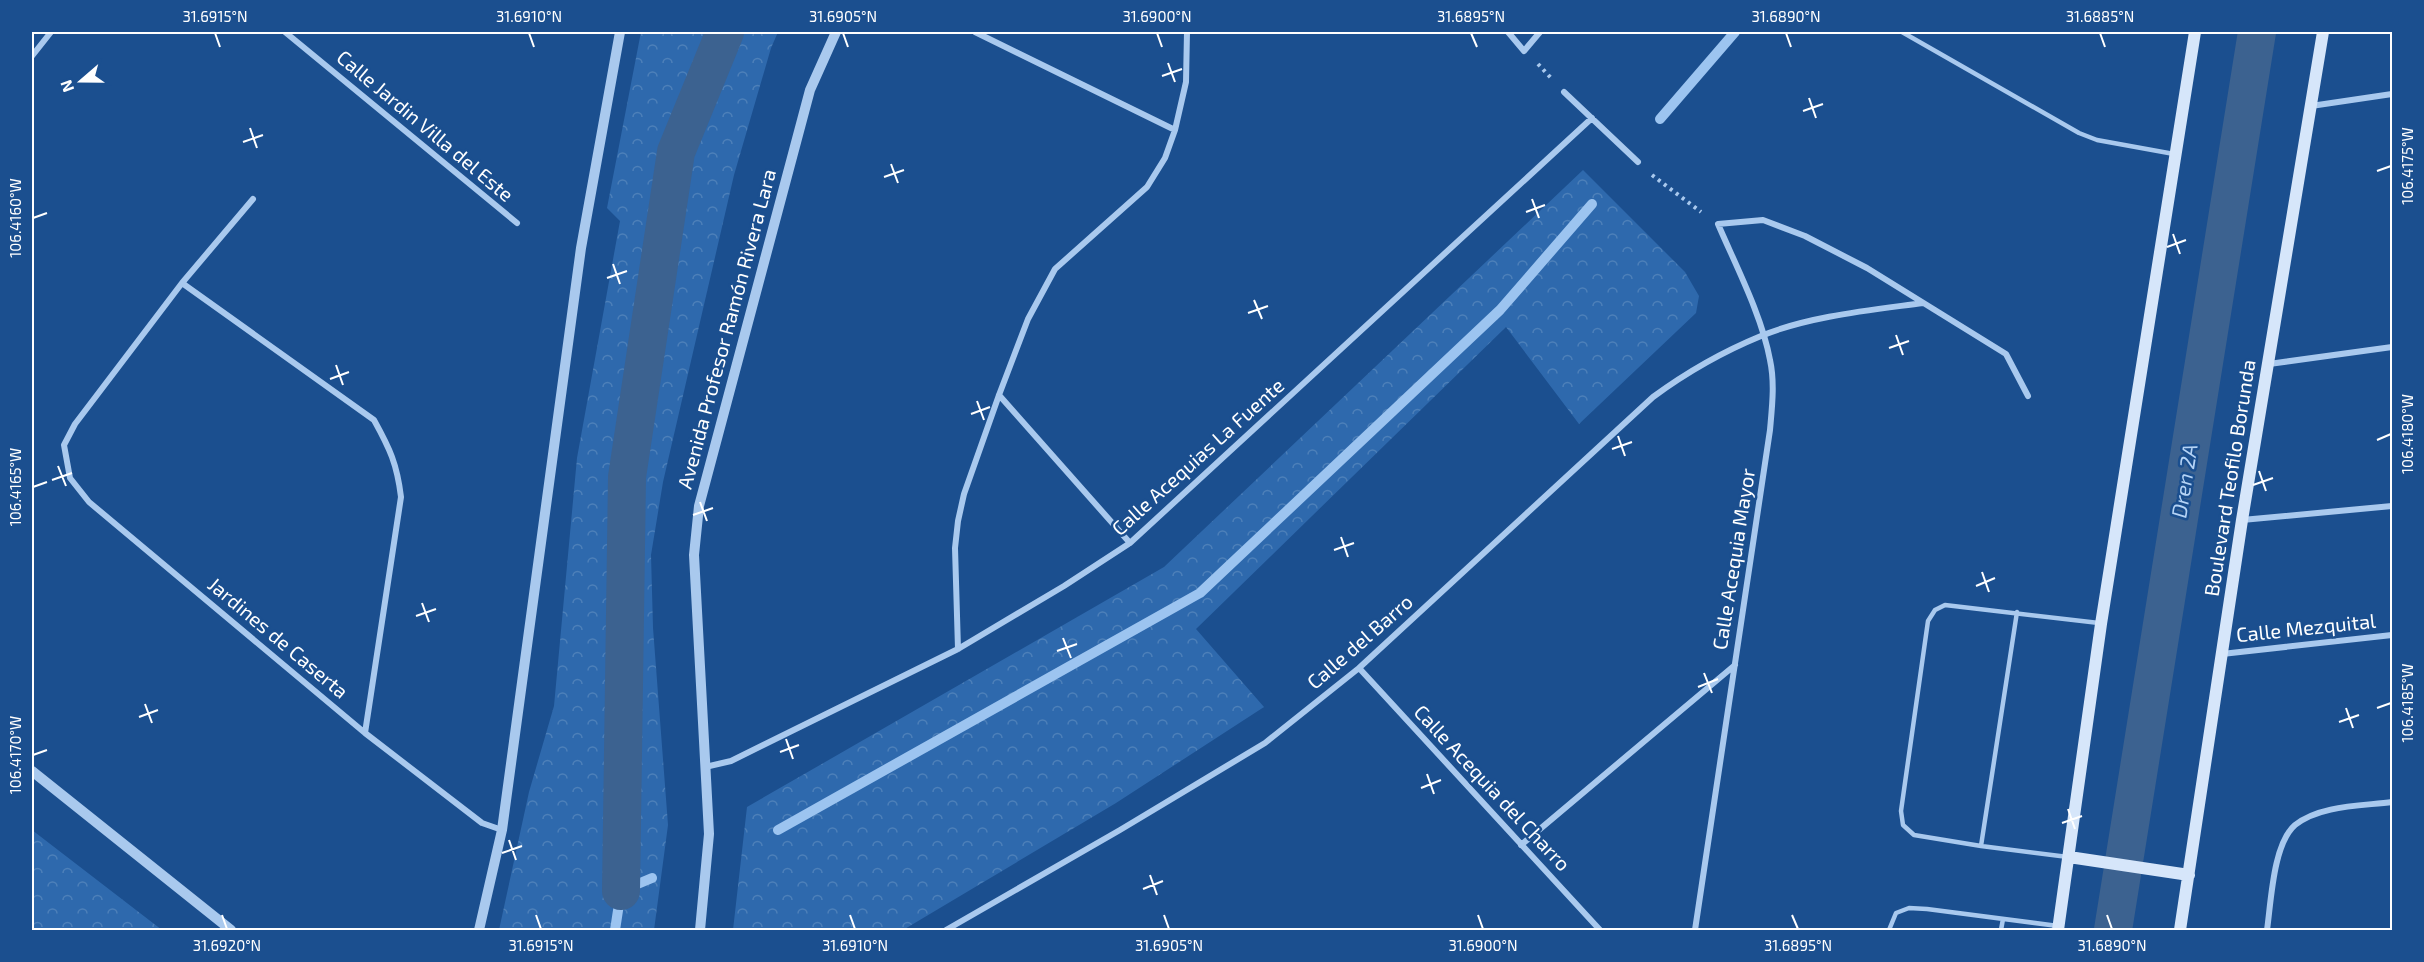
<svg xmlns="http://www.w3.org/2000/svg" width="2424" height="962" font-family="'Exo 2',sans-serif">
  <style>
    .forest { fill: url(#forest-crowns) }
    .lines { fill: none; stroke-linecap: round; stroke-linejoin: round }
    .stream { stroke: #9cc4f0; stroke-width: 10 }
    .canal { stroke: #3c6290; stroke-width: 38 }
    .path { stroke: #a9c9ee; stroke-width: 4; stroke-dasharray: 3 4.5; stroke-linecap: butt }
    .service { stroke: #a9c9ee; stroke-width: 4.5 }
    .minor { stroke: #a9c9ee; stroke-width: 6 }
    .tertiary { stroke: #a9c9ee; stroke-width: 10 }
    .secondary { stroke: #d6e6fa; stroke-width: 12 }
    .ticks { fill: none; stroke: #fff; stroke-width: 2 }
    .labels { text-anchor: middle; stroke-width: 5; stroke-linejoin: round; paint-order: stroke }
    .street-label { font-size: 20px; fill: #fff; stroke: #1b4f8f }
    .water-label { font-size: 21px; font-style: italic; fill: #b5d3f5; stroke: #1b4f8f }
    .neatline { fill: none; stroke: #fff; stroke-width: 2 }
    .ticks-label { font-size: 15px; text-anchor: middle; fill: #fff }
  </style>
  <defs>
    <pattern id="forest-crowns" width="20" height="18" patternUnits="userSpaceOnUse" patternTransform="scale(1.5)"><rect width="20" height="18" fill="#2e69ad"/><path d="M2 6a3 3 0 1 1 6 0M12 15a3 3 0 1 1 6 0" fill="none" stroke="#4d80b9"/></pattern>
  </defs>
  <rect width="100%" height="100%" fill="#1b4f8f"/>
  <path class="forest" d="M641 32H778L771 48 734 175 663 482 651 555 653 628 668 825 654 930H499L529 792 554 706 577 458 620 221 607 208Z
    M1583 170 1685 272 1699 296 1696 313 1579 424 1506 327 1196 629 1264 707 1116 803 903 930H733L747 807 1164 567Z
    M32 830 162 930H32Z"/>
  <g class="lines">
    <path class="stream" d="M1660 119 1735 32
      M778 830 1200 593 1500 310 1592 204
      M615 930 621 891 652 878"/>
    <path class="canal" d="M621 891 627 477 676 152 725 32
      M2113 930 2257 32"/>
    <path class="path" d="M1538 64 1551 78
      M1652 175 1701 212"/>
    <path class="service" d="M1902 32 2079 133 2097 140 2174 154
      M1981 846 2017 612
      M2068 857 1981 846 1914 835 1903 825 1901 811 1928 621 1935 610 1945 605 2099 623
      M1889 930 1896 913 1909 908 1927 909 2058 926
      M2001 930 2003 919"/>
    <path class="minor" d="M285 32 517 223
      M975 32 1175 130
      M1508 32 1524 51 1540 32
      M32 56 51 32
      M1564 92 1638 162
      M2311 106 2392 94
      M253 199 182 283 75 424 64 445 70 478 89 502 365 733 482 823 502 830
      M182 283 374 420C390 449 397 464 401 497L365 733
      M2269 364 2392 347
      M999 395 1130 543
      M2242 520 2392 506
      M958 649 955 548 958 521 964 494 999 395 1028 319 1055 269 1147 187 1165 158 1175 130 1186 82 1187 32
      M2222 654 2392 635
      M1359 668 1600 930
      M705 767 731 761 958 649 1064 586 1130 543 1592 118
      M1521 845 1735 665
      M946 930 1120 830 1265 743 1359 668 1653 397C1687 372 1722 352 1761 336 1809 316 1872 310 1923 303
      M1695 930 1770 430C1772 407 1775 383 1770 360 1762 316 1736 266 1718 224L1763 220 1805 236 1867 268 2006 354 2028 396
      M2267 930C2271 903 2273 844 2295 825 2320 805 2362 806 2392 802"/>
    <path class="tertiary" d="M32 771 231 930
      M479 930 502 830 581 248 620 32
      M700 930 709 834 694 555 699 506 810 90 836 32"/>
    <path class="secondary" d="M2069 857 2189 875
      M2058 930 2101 624 2195 32
      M2180 930 2242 520 2323 32"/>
  </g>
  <path class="ticks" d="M215 33 220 47M529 33 534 47M843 33 848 47M1157 33 1162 47M1471 33 1477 47M1786 33 1791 47M2100 33 2105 47M1168 63 1175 82M1162 76 1182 69M1809 98 1816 118M1803 111 1823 104M250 128 257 148M243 142 263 135M891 164 898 183M2377 171 2391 166M884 177 904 170M1532 199 1539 218M1526 212 1545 205M33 218 47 213M2173 234 2180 254M2167 247 2186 240M613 264 620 284M607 278 627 271M1254 300 1262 319M1248 313 1268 306M1896 335 1903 355M1889 348 1909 341M336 365 343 385M330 379 349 372M977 401 984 420M971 414 990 407M1618 436 1625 456M2377 440 2391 434M1612 449 1632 442M58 466 66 486M2259 471 2266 491M52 480 72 473M2253 485 2273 478M33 487 47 482M700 502 707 521M693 515 713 508M1341 537 1348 557M1334 550 1354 543M1982 572 1989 592M1976 586 1995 578M422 603 429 622M416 616 436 609M1063 638 1071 658M1057 651 1077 644M1704 673 1712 693M1698 687 1718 679M145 704 152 723M2346 708 2353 728M2377 708 2391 703M139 717 158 710M2339 722 2359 715M786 739 793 759M780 752 799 745M33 755 47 750M1427 774 1434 794M1421 788 1441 780M2068 809 2075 829M2062 823 2082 816M509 840 516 860M502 853 522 846M1150 875 1157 895M1143 889 1163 881M222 915 227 929M536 915 541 929M850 915 855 929M1164 915 1169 929M1478 915 1483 929M1792 915 1798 929M2107 915 2112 929"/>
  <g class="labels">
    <g class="street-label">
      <text transform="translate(425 126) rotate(40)" y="7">Calle Jardin Villa del Este</text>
      <text transform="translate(727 329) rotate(-75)" y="7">Avenida Profesor Ramón Rivera Lara</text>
      <text transform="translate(1198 457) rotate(-42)" y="7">Calle Acequias La Fuente</text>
      <text transform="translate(2230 478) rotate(-81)" y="7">Boulevard Teofilo Borunda</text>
      <text transform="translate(1734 559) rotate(-81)" y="7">Calle Acequia Mayor</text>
      <text transform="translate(2306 628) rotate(-6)" y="7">Calle Mezquital</text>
      <text transform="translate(278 638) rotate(40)" y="7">Jardines de Caserta</text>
      <text transform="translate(1360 642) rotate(-41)" y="7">Calle del Barro</text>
      <text transform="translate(1492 788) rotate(47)" y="7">Calle Acequia del Charro</text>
    </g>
    <g class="water-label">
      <text transform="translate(2185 481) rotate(-81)" y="7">Dren 2A</text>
    </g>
  </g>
  <rect width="2424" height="962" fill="none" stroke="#1b4f8f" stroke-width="66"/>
  <g transform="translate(81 81) rotate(250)" stroke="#1b4f8f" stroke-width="4.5" paint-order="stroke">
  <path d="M0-4.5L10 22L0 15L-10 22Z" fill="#ffffff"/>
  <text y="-9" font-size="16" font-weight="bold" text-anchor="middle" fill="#ffffff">N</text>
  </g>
  <rect x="33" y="33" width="2358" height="896" class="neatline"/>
  <g class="ticks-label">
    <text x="215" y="22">31.6915°N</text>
    <text x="529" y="22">31.6910°N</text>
    <text x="843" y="22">31.6905°N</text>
    <text x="1157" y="22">31.6900°N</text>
    <text x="1471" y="22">31.6895°N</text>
    <text x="1786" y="22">31.6890°N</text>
    <text x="2100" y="22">31.6885°N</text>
    <text transform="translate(2408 166) rotate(-90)" y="5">106.4175°W</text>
    <text transform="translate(16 218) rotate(-90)" y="5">106.4160°W</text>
    <text transform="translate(2408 434) rotate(-90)" y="5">106.4180°W</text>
    <text transform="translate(16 487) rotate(-90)" y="5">106.4165°W</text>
    <text transform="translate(2408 703) rotate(-90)" y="5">106.4185°W</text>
    <text transform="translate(16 755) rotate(-90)" y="5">106.4170°W</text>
    <text x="227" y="951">31.6920°N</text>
    <text x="541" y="951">31.6915°N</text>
    <text x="855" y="951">31.6910°N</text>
    <text x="1169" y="951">31.6905°N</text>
    <text x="1483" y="951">31.6900°N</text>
    <text x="1798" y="951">31.6895°N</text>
    <text x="2112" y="951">31.6890°N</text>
  </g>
</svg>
